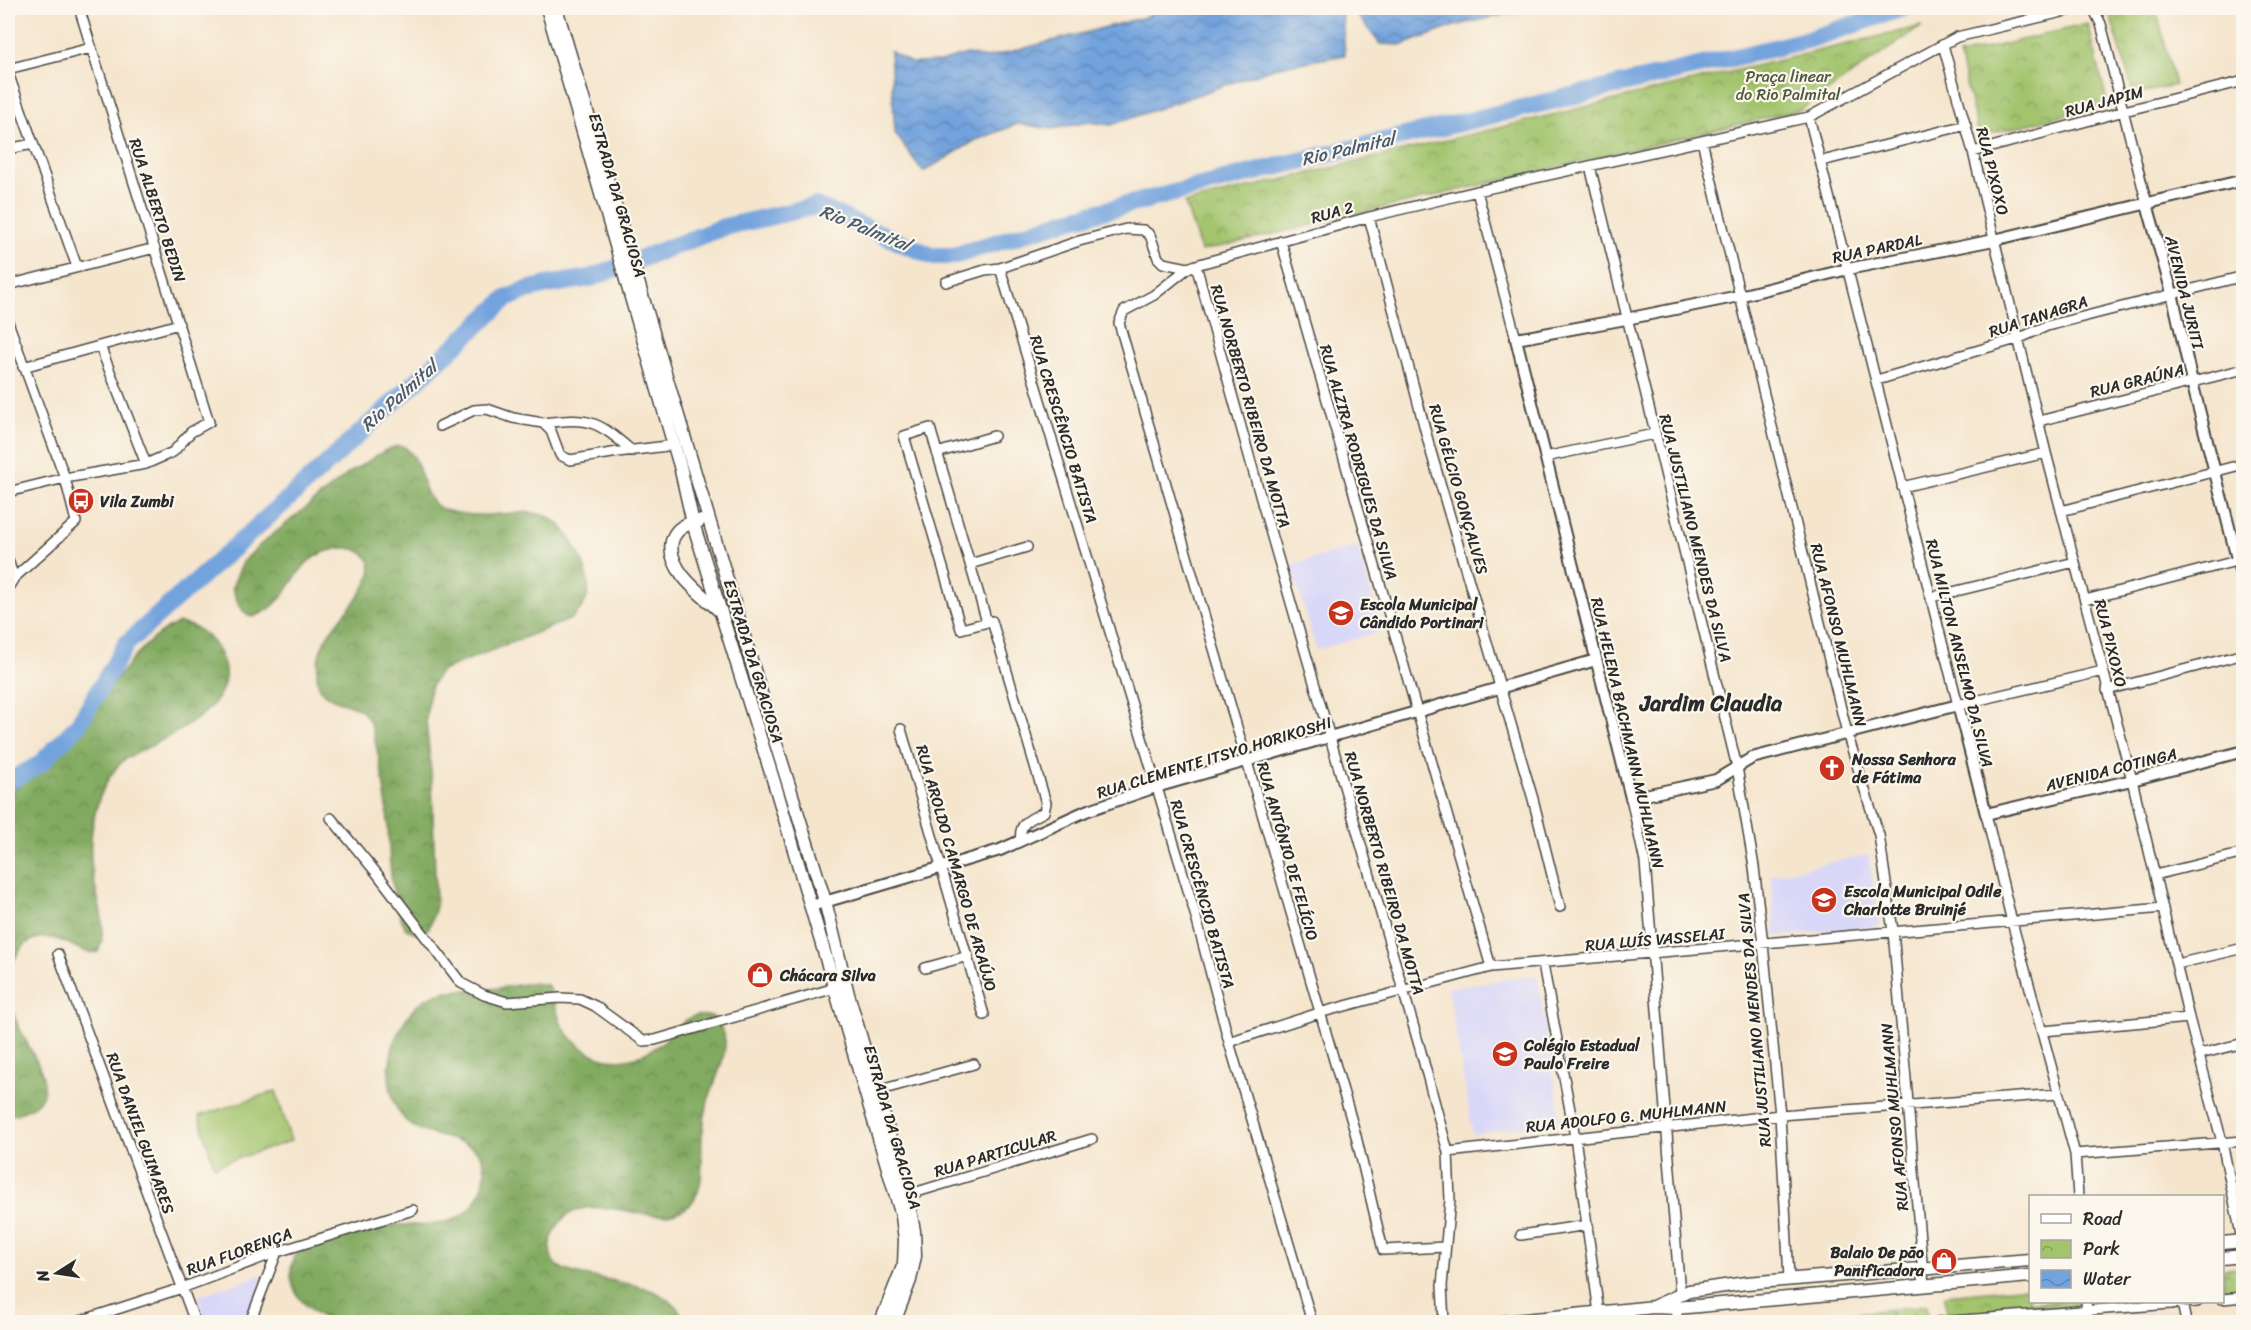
<svg xmlns="http://www.w3.org/2000/svg" width="2251" height="1330" font-family="Sriracha,sans-serif">
  <style>
    .built { fill: #d9d7f8 }
    .forest { fill: url(#forest-crowns); stroke: #566a46; stroke-width: 1.5 }
    .cemetery { fill: url(#cemetery-stones); stroke: #67784c; stroke-width: 1.5 }
    .park { fill: url(#park-crowns); stroke: #67784c; stroke-width: 1.5 }
    .pitch { fill: #a3c46d; stroke: #67784c; stroke-width: 1.5 }
    .water { fill: url(#water-waves); stroke: #4f6784; stroke-width: 1.5 }
    .lines { fill: none; stroke-linecap: round; stroke-linejoin: round }
    .river { stroke: #73a3dd; stroke-width: 18 }
    .minor-casing { stroke: #494743; stroke-width: 12 }
    .tertiary-casing { stroke: #494743; stroke-width: 14 }
    .secondary-casing { stroke: #494743; stroke-width: 15 }
    .minor { stroke: #fff; stroke-width: 9 }
    .tertiary { stroke: #fff; stroke-width: 10 }
    .secondary { stroke: #fff; stroke-width: 12 }
    .labels { text-anchor: middle; stroke-width: 4.5; stroke-linejoin: round; paint-order: stroke }
    .park-label { font-size: 16px; fill: #4f593f; stroke: #fbf7ec }
    .street-label { font-size: 16px; fill: #2b2b2b; stroke: #fbf7ec }
    .poi-label { font-size: 16px; font-weight: bold; fill: #2b2b2b; stroke: #fbf7ec; text-anchor: start }
    .water-label { font-size: 18px; font-style: italic; fill: #485b72; stroke: #fbf7ec }
    .district-label { font-size: 22px; font-weight: bold; fill: #2b2b2b; stroke: #fbf7ec }
  </style>
  <defs>
    <pattern id="forest-crowns" width="20" height="18" patternUnits="userSpaceOnUse" patternTransform="scale(1.5)"><rect width="20" height="18" fill="#82aa60"/><path d="M2 6a3 3 0 1 1 6 0M12 15a3 3 0 1 1 6 0" fill="none" stroke="#6b8b4f"/></pattern>
    <pattern id="cemetery-stones" width="16" height="16" patternUnits="userSpaceOnUse" patternTransform="scale(1.5)"><rect width="16" height="16" fill="#a3c46d"/><path d="M2 7V4a2 2 0 0 1 4 0v3zM10 15v-3a2 2 0 0 1 4 0v3z" fill="#859f5a"/></pattern>
    <pattern id="park-crowns" width="20" height="18" patternUnits="userSpaceOnUse" patternTransform="scale(1.5)"><rect width="20" height="18" fill="#a3c46d"/><path d="M2 6a3 3 0 1 1 6 0M12 15a3 3 0 1 1 6 0" fill="none" stroke="#859f5a"/></pattern>
    <pattern id="water-waves" width="16" height="10" patternUnits="userSpaceOnUse" patternTransform="scale(1.5)"><rect width="16" height="10" fill="#73a3dd"/><path d="M0 5q4-4 8 0t8 0" fill="none" stroke="#5f85b3"/></pattern>
  </defs>
  <rect width="100%" height="100%" fill="#fbf7ec"/>
  <filter id="ink" filterUnits="userSpaceOnUse"><feTurbulence type="fractalNoise" baseFrequency=".0167" numOctaves="2"/><feDisplacementMap in="SourceGraphic" scale="12" xChannelSelector="R" yChannelSelector="G"/><feConvolveMatrix kernelMatrix="1 2 1 2 8 2 1 2 1" color-interpolation-filters="sRGB"/></filter>
  <filter id="wash" filterUnits="userSpaceOnUse"><feTurbulence type="fractalNoise" baseFrequency=".008" numOctaves="4" result="noise"/><feDisplacementMap in="SourceGraphic" scale="24" xChannelSelector="R" yChannelSelector="G"/><feGaussianBlur stdDeviation="1.35" result="paint"/><feColorMatrix in="noise" values="0 0 0 0 0 0 0 0 0 0 0 0 0 0 0 0 0 1.4 0 .05"/><feComposite in="paint" operator="in"/></filter>
  <g filter="url(#wash)">
    <rect width="100%" height="100%" fill="#f5e5cd"/>
    <path class="built" d="M1357 546 1382 631 1316 650 1291 565Z
      M1869 854 1880 926 1775 936 1771 875Z
      M1537 975 1561 1121 1473 1134 1448 988Z
      M262 1275 264 1277 247 1322H206L198 1298 200 1295Z
      M2176 1312 2178 1322H2107L2106 1318Z"/>
    <path class="forest" d="M397 446 405 447C408 450 412 454 414 457 424 475 422 498 442 509 451 513 463 514 474 515 517 517 550 497 574 545 578 552 582 558 584 566 592 590 590 602 571 619L452 666 439 673 430 688 426 720 432 782 436 907 429 928 419 934 406 929C387 892 390 848 387 808 385 790 382 772 378 754 375 743 374 730 368 719 355 693 310 713 318 662 319 654 323 643 327 636 337 619 386 577 366 556 359 548 346 547 337 549 300 555 299 578 278 601 270 610 263 614 252 617 240 612 236 599 232 587L243 562 261 544 349 473 384 451Z
      M180 623C198 626 210 635 219 652 249 708 162 738 124 760 95 787 86 837 93 876 97 900 109 928 98 952 85 955 74 945 62 941 30 929 15 950 8 978V796C37 769 65 740 92 710 115 683 145 634 180 623Z
      M530 983 547 985C554 994 554 1004 558 1015 561 1026 569 1037 579 1045 607 1068 639 1062 665 1040 674 1032 682 1020 694 1016 699 1015 706 1016 712 1016 718 1024 724 1030 725 1040 726 1060 714 1082 708 1101 705 1113 703 1125 702 1137 700 1161 708 1194 684 1209 649 1231 582 1181 556 1229 551 1239 548 1247 552 1259 562 1286 663 1270 683 1318L681 1322H329C309 1309 290 1297 291 1271 291 1259 299 1247 310 1242 327 1234 370 1226 389 1225 412 1224 436 1228 457 1218 469 1213 478 1200 482 1188 500 1129 433 1147 406 1121 391 1105 387 1082 390 1062 394 1030 414 995 449 991 463 989 477 991 490 989 504 988 517 985 530 983Z
      M8 987C9 1000 12 1011 17 1023 34 1061 73 1102 8 1116Z"/>
    <path class="cemetery" d="M1926 1305 1928 1322H1781Z"/>
    <path class="park" d="M2108 8H2156L2175 85 2134 95Z
      M2088 24 2108 105 1979 136 1959 55Z
      M1922 26 1800 110 1201 251 1185 203Z
      M2239 1268 2242 1293 2223 1294V1269Z
      M2030 1287V1302H2138L1946 1318 1945 1295Z"/>
    <path class="pitch" d="M276 1091 291 1141 214 1166 199 1116Z"/>
    <path class="water" d="M1154 8H1339L1342 14 1345 55 1277 67 1111 125 1089 122 1052 129 1018 124 976 140 923 172 895 133 890 51 911 63 940 62 967 54 986 58 1149 16Z
      M1352 8H1534L1454 26 1403 45 1380 44Z"/>
    <g class="lines">
      <path class="river" d="M8 782 40 764 78 725 127 643 308 481 506 299 524 291 547 285 590 278 724 227 816 206 932 256H953L1068 220 1279 166 1807 40 1903 8"/>
    </g>
  </g>
  <g filter="url(#ink)">
    <g class="lines">
      <defs>
        <path id="minor" d="M2093 8 2101 24 2147 204
          M1943 45 1973 152 2046 453 2132 780 2189 1018 2222 1142 2244 1249
          M8 69 91 48
          M8 73 77 267
          M1809 117 1958 705 2103 671
          M1702 141 1847 733 1879 835 1893 931 1924 1285
          M8 149 33 144
          M1973 152 2124 111 2244 81
          M1822 161 1966 125
          M1590 166 1737 767 1754 867 1763 944 1780 1115 1789 1278
          M1477 191 1516 339
          M1369 217 1431 452 1533 799 1560 907
          M1281 241 1491 967
          M1196 265 1263 506 1421 1052 1448 1152 1450 1200 1442 1286 1444 1322
          M1000 268 1194 910 1229 1042 1312 1322
          M946 282 985 270 1000 268 1079 241 1126 229 1143 230 1150 235 1158 258 1163 263 1188 268
          M8 285 155 248
          M8 322 65 478 76 522 14 578 8 588
          M100 346 146 464
          M23 367 179 324
          M1877 380 2020 338 2047 326 2244 276
          M2039 421 2244 369
          M543 423C590 417 596 420 632 451
          M440 426 474 410 487 409 513 418 543 423 551 431 560 455 570 460 618 452 675 445
          M937 453 994 436
          M1545 457 1654 434
          M1902 487 2046 453
          M8 492 65 478 146 464 173 452 191 432 209 422 79 8
          M2061 511 2244 464
          M8 560 14 578
          M970 564 1027 547
          M1932 597 2075 562
          M2085 600 2244 559
          M987 622 930 428 904 436 961 629 992 621 1046 803 1044 812C1030 819 1018 823 1021 840
          M2107 690 2244 654
          M901 729 984 1015
          M1631 798 1645 862 1680 1294
          M1986 814 2012 922 2075 1154 2078 1196
          M331 818 379 876 461 983 484 995 507 1002 560 998 580 999 595 1006 643 1041 655 1040 835 988
          M2155 875 2244 853
          M58 954 195 1322
          M1543 964 1575 1137 1599 1313
          M2177 964 2244 948
          M925 968 968 956
          M2043 1031 2189 1018
          M1229 1042 1319 1013 1491 967 2163 908
          M2200 1054 2244 1043
          M877 1091 974 1064
          M1448 1152 1780 1115 2058 1094
          M2075 1154 2244 1141
          M907 1195 1092 1139
          M1521 1235 1588 1225
          M1445 1247 1383 1250 1355 1132 1119 323 1124 311 1154 295 1188 268 1196 265 1369 217 1477 191 1809 117 1957 37 2079 8
          M2222 1299 2244 1297
          M2086 1302 2088 1322
          M2182 1303 2186 1322
          M1676 1308 1678 1322
          M1620 1311 1621 1322
          M77 1322 182 1288 277 1252 413 1210
          M250 1322 277 1252
          M1938 1322 2197 1302"/>
        <path id="tertiary" d="M2244 180 1994 240 1848 269 1739 296 1626 319 1516 339 1631 798 1716 780 1752 758 1958 705 1986 814 2132 780 2244 751
          M2147 204 2172 293 2192 382 2244 586
          M811 906 1000 850 1086 811 1156 787 1596 660"/>
        <path id="secondary" d="M547 8 680 466 693 523 777 792 902 1216 905 1240 904 1264 881 1322
          M556 8 777 747 825 901 848 994 907 1195 914 1231 915 1256 910 1280 894 1322
          M699 521C666 527 665 552 683 576 694 590 708 600 721 612
          M2222 1243 2244 1241
          M2222 1258 2244 1256
          M1655 1306 1689 1291 1746 1283 2030 1260
          M1504 1322 1654 1307 1676 1308 2030 1276"/>
      </defs>
      <use href="#minor" class="minor-casing"/>
      <use href="#tertiary" class="tertiary-casing"/>
      <use href="#secondary" class="secondary-casing"/>
      <use href="#minor" class="minor"/>
      <use href="#tertiary" class="tertiary"/>
      <use href="#secondary" class="secondary"/>
    </g>
  </g>
  <defs>
    <symbol id="bus-disc" viewBox="-11 -11 22 22"><circle r="9.5" fill="#c8321e" stroke="#fbf7ec"/><path d="M-5-6H5V4H4V6H2V4H-2V6H-4V4H-5ZM-3.5-4V0h7V-4ZM-3.5 1.2v1.5H-2V1.2ZM2 1.2v1.5H3.5V1.2Z" fill="#fff"/></symbol>
    <symbol id="school-disc" viewBox="-11 -11 22 22"><circle r="9.5" fill="#c8321e" stroke="#fbf7ec"/><path d="M0-5L7-2L0 1L-7-2ZM-4 1L0 2.5L4 1V4Q0 6-4 4Z" fill="#fff"/></symbol>
    <symbol id="church-disc" viewBox="-11 -11 22 22"><circle r="9.5" fill="#c8321e" stroke="#fbf7ec"/><path d="M-1.2-6h2.4v3.5h3.3v2.4h-3.3V6h-2.4V-.1h-3.3v-2.4h3.3Z" fill="#fff"/></symbol>
    <symbol id="shop-disc" viewBox="-11 -11 22 22"><circle r="9.5" fill="#c8321e" stroke="#fbf7ec"/><path d="M-5-2.5h2.3a2.7 3.5 0 0 1 5.4 0H5L5.5 6h-11ZM-1.5-2.5h3a1.5 2.3 0 0 0-3 0Z" fill="#fff"/></symbol>
  </defs>
  <g fill-rule="evenodd">
    <use href="#bus-disc" x="66" y="486" width="30" height="30"/>
    <use href="#school-disc" x="1326" y="598" width="30" height="30"/>
    <use href="#church-disc" x="1817" y="753" width="30" height="30"/>
    <use href="#school-disc" x="1809" y="885" width="30" height="30"/>
    <use href="#shop-disc" x="745" y="960" width="30" height="30"/>
    <use href="#school-disc" x="1490" y="1039" width="30" height="30"/>
    <use href="#shop-disc" x="1929" y="1246" width="30" height="30"/>
  </g>
  <g class="labels">
    <g class="park-label">
      <text x="1788" y="82">Praça linear<tspan x="1788" dy="18">do Rio Palmital</tspan></text>
    </g>
    <g class="street-label">
      <text transform="translate(2104 101) rotate(-15)" y="6">RUA JAPIM</text>
      <text transform="translate(1993 171) rotate(76)" y="6">RUA PIXOXO</text>
      <text transform="translate(618 195) rotate(74)" y="6">ESTRADA DA GRACIOSA</text>
      <text transform="translate(158 210) rotate(72)" y="6">RUA ALBERTO BEDIN</text>
      <text transform="translate(1332 212) rotate(-15)" y="6">RUA 2</text>
      <text transform="translate(1877 248) rotate(-12)" y="6">RUA PARDAL</text>
      <text transform="translate(2185 292) rotate(76)" y="6">AVENIDA JURITI</text>
      <text transform="translate(2038 316) rotate(-18)" y="6">RUA TANAGRA</text>
      <text transform="translate(2137 380) rotate(-14)" y="6">RUA GRAÚNA</text>
      <text transform="translate(1251 406) rotate(74)" y="6">RUA NORBERTO RIBEIRO DA MOTTA</text>
      <text transform="translate(1064 429) rotate(73)" y="6">RUA CRESCÊNCIO BATISTA</text>
      <text transform="translate(1359 462) rotate(74)" y="6">RUA ALZIRA RODRIGUES DA SILVA</text>
      <text transform="translate(1459 489) rotate(74)" y="6">RUA GÉLCIO GONÇALVES</text>
      <text transform="translate(1696 538) rotate(76)" y="6">RUA JUSTILIANO MENDES DA SILVA</text>
      <text transform="translate(1839 635) rotate(76)" y="6">RUA AFONSO MUHLMANN</text>
      <text transform="translate(2111 643) rotate(76)" y="6">RUA PIXOXO</text>
      <text transform="translate(1960 653) rotate(76)" y="6">RUA MILTON ANSELMO DA SILVA</text>
      <text transform="translate(754 661) rotate(73)" y="6">ESTRADA DA GRACIOSA</text>
      <text transform="translate(1628 733) rotate(77)" y="6">RUA HELENA BACHMANN MUHLMANN</text>
      <text transform="translate(1214 757) rotate(-17)" y="6">RUA CLEMENTE ITSYO HORIKOSHI</text>
      <text transform="translate(2111 769) rotate(-14)" y="6">AVENIDA COTINGA</text>
      <text transform="translate(1288 851) rotate(74)" y="6">RUA ANTÔNIO DE FELÍCIO</text>
      <text transform="translate(957 868) rotate(74)" y="6">RUA AROLDO CAMARGO DE ARAÚJO</text>
      <text transform="translate(1385 873) rotate(74)" y="6">RUA NORBERTO RIBEIRO DA MOTTA</text>
      <text transform="translate(1203 894) rotate(74)" y="6">RUA CRESCÊNCIO BATISTA</text>
      <text transform="translate(1655 939) rotate(-5)" y="6">RUA LUÍS VASSELAI</text>
      <text transform="translate(1754 1020) rotate(-95)" y="6">RUA JUSTILIANO MENDES DA SILVA</text>
      <text transform="translate(1626 1116) rotate(-6)" y="6">RUA ADOLFO G. MUHLMANN</text>
      <text transform="translate(1894 1117) rotate(-95)" y="6">RUA AFONSO MUHLMANN</text>
      <text transform="translate(893 1127) rotate(74)" y="6">ESTRADA DA GRACIOSA</text>
      <text transform="translate(141 1133) rotate(70)" y="6">RUA DANIEL GUIMARES</text>
      <text transform="translate(995 1153) rotate(-17)" y="6">RUA PARTICULAR</text>
      <text transform="translate(239 1251) rotate(-20)" y="6">RUA FLORENÇA</text>
    </g>
    <g class="poi-label">
      <text x="100" y="507">Vila Zumbi</text>
      <text x="1360" y="610">Escola Municipal<tspan x="1360" dy="18">Cândido Portinari</tspan></text>
      <text x="1852" y="765">Nossa Senhora<tspan x="1852" dy="18">de Fátima</tspan></text>
      <text x="1844" y="897">Escola Municipal Odile<tspan x="1844" dy="18">Charlotte Bruinjé</tspan></text>
      <text x="780" y="981">Chácara Silva</text>
      <text x="1524" y="1051">Colégio Estadual<tspan x="1524" dy="18">Paulo Freire</tspan></text>
      <text x="1924" y="1258" text-anchor="end">Balaio De pão<tspan x="1924" dy="18">Panificadora</tspan></text>
    </g>
    <g class="water-label">
      <text transform="translate(1348 149) rotate(-13)" y="6">Rio Palmital</text>
      <text transform="translate(865 228) rotate(22)" y="6">Rio Palmital</text>
      <text transform="translate(399 396) rotate(-42)" y="6">Rio Palmital</text>
    </g>
    <g class="district-label">
      <text x="1711" y="711">Jardim Claudia</text>
    </g>
  </g>
  <rect width="2251" height="1330" fill="none" stroke="#fbf7ec" stroke-width="30"/>
  <rect x="2029" y="1195" width="195" height="108" fill="#fbf7ec" stroke="#a8a59f" stroke-width="1.5"/>
  <rect x="2041" y="1214" width="30" height="9" fill="#ffffff" stroke="#a8a59f" stroke-width="1.5"/>
  <text x="2083" y="1225" font-size="18" fill="#2b2b2b">Road</text>
  <rect x="2041" y="1240" width="30" height="18" fill="url(#park-crowns)" stroke="#a8a59f" stroke-width="1.5"/>
  <text x="2083" y="1255" font-size="18" fill="#2b2b2b">Park</text>
  <rect x="2041" y="1270" width="30" height="18" fill="url(#water-waves)" stroke="#a8a59f" stroke-width="1.5"/>
  <text x="2083" y="1285" font-size="18" fill="#2b2b2b">Water</text>
  <g transform="translate(57 1273) rotate(258)" stroke="#fbf7ec" stroke-width="4.5" paint-order="stroke">
  <path d="M0-4.5L10 22L0 15L-10 22Z" fill="#2b2b2b"/>
  <text y="-9" font-size="16" font-weight="bold" text-anchor="middle" fill="#2b2b2b">N</text>
  </g>
</svg>
